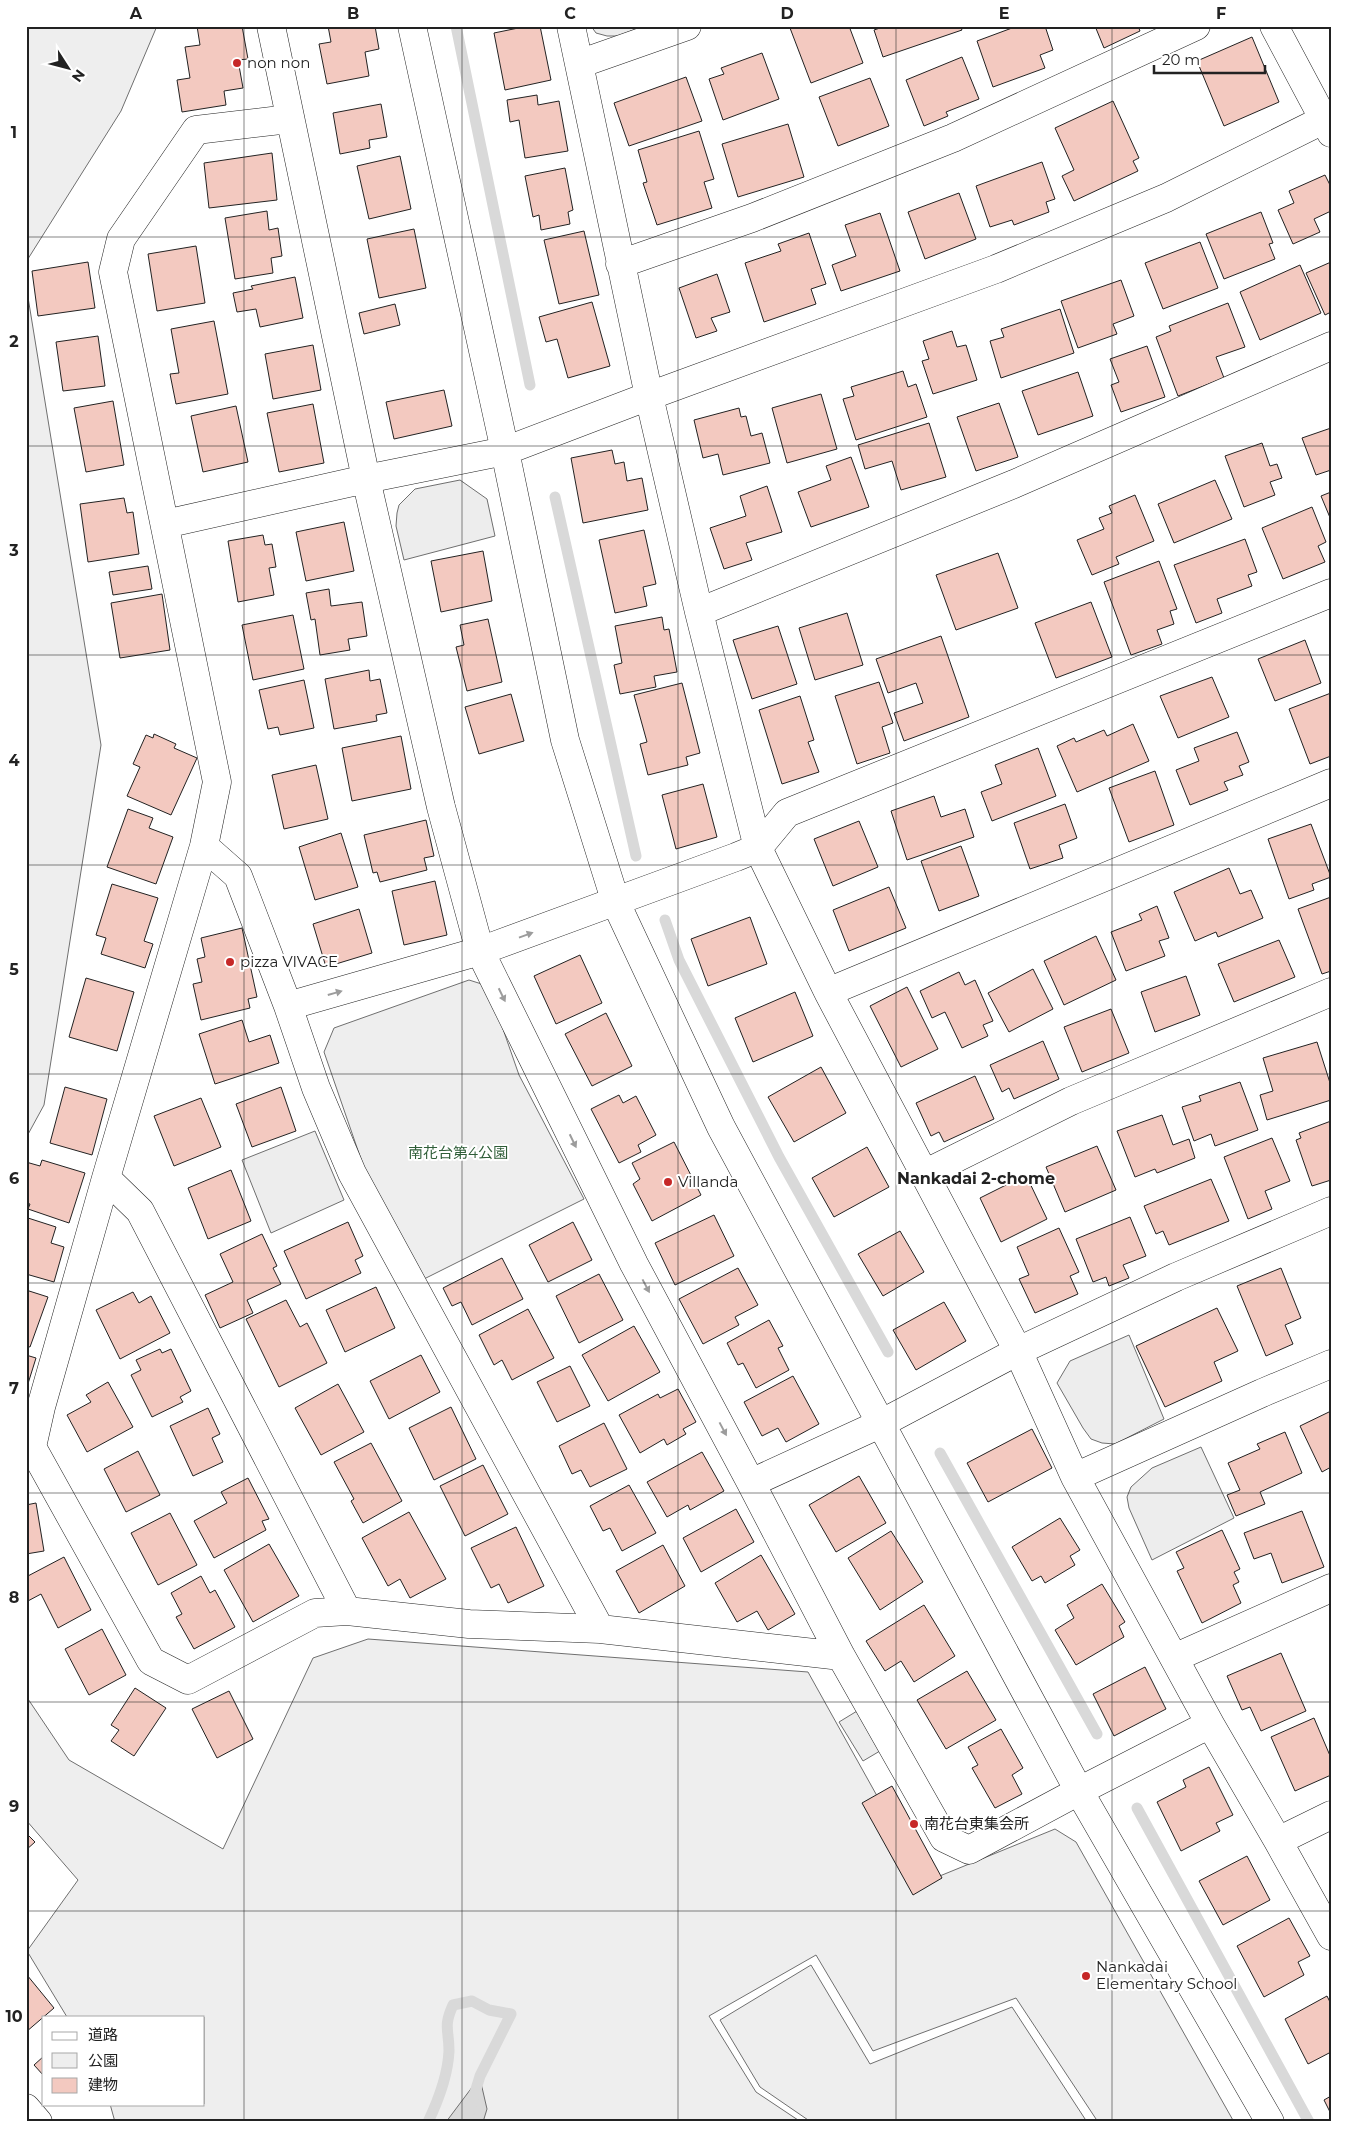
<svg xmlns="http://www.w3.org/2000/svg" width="1357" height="2148" font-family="Montserrat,'Noto Sans JP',sans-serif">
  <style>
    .green { fill: #eee; stroke: #6f6f6f }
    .parking { fill: #ededed; stroke: #6f6f6f }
    .water { fill: #d9d9d9; stroke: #6f6f6f }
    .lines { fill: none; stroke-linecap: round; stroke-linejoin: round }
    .stream { stroke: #d9d9d9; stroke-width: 11 }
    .building { fill: #f3c9c0; stroke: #222 }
    .street-casing { stroke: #222; stroke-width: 29 }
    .secondary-casing { stroke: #222; stroke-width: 29 }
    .street { stroke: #fff; stroke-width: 28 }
    .secondary { stroke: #fff; stroke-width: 28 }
    .oneway { fill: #9c9c9c }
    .grid { fill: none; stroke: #222; stroke-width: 1; stroke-opacity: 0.55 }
    .poi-dot { fill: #c62828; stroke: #fff; stroke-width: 2 }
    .labels { text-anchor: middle; stroke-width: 4; stroke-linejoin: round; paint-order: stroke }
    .poi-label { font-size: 15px; fill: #222; stroke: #fff; text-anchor: start }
    .park-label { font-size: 15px; fill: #2f5e38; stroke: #fff }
    .neighbourhood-label { font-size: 16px; font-weight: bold; fill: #222; stroke: #fff }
    .neatline { fill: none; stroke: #222; stroke-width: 2 }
    .grid-label { font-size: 16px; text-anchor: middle; font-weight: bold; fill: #222 }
  </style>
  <rect width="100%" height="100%" fill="#fff"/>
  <path class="green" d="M26 26H157L121 111 26 262Z
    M26 285 101 745 44 1105 26 1138Z
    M469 980 488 986 519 1075 584 1199 422 1280 363 1165 324 1052 334 1028Z
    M368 1639 808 1672 925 1882 1055 1829 1076 1842 1234 2122H1098L1016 1998 873 2051 816 1955 709 2016 756 2092 801 2122H115L110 2104H204V2017H67L27 1951 78 1880 26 1820V1696L69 1760 223 1849 313 1658Z
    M811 1965 870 2064 1012 2007 1087 2122H811L760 2087 720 2020Z"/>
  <path class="parking" d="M591 26H644L618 36H607L596 33Z
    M460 480 487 499 495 536 404 560 396 526 397 513 399 505 415 489Z
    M315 1131 344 1200 271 1233 242 1160Z
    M1129 1335 1164 1419 1115 1444 1102 1443 1091 1439 1083 1428 1057 1383 1070 1361Z
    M1201 1447 1234 1518 1152 1560 1129 1508 1127 1497 1131 1487 1152 1468Z
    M862 1708 885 1748 863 1761 839 1722Z"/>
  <path class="water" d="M476 2082 481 2083 487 2109 483 2122H446Z"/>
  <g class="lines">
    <path class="stream" d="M456 26 530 385
      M555 497 636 856
      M665 920 679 960 779 1157 888 1352
      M940 1453 1097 1734
      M1137 1808 1309 2122
      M428 2122C438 2101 448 2074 449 2051 449 2029 443 2027 453 2005L472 2001 489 2010 511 2014 480 2076 466 2122"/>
  </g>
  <path class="building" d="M197 26H242L248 59 238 60 243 88 224 91 226 105 182 112 177 80 190 78 185 47 200 45Z
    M328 26H375L379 49 365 52 369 76 327 84 319 44 331 42Z
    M528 26H540L551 80 505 90 494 33Z
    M796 26H849L863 63 811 83 790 28Z
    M886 26H960L962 30 883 57 874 30Z
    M1011 26H1045L1053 50 1040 55 1045 68 993 87 977 41 1012 28Z
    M1095 26H1138L1140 31 1104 48Z
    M1252 37 1279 102 1224 126 1197 61Z
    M762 53 779 99 723 120 709 79 724 74 721 68Z
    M962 57 979 99 946 112 948 116 924 126 906 80Z
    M686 77 702 121 629 146 614 103Z
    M870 78 889 126 838 146 819 97Z
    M537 95 538 105 559 101 568 151 525 158 519 120 510 122 507 100Z
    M1113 101 1139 158 1133 161 1138 171 1074 201 1062 176 1074 170 1055 128Z
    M381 104 387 137 369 140 370 148 340 154 333 113Z
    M788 124 804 177 738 197 722 144Z
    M699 131 714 179 704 182 712 208 657 225 643 183 647 182 638 150Z
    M272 153 277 200 209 208 204 163Z
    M400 156 411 209 369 219 357 166Z
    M1042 162 1055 199 1046 202 1049 212 1014 225 1012 220 990 227 976 186Z
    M565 168 573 210 568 212 570 224 541 230 539 215 533 217 525 176Z
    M1325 175 1331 187V211L1314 219 1320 232 1293 244 1278 210 1294 203 1289 191Z
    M959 193 976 239 925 259 908 212Z
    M267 211 269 230 278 228 282 256 271 258 273 273 235 279 225 218Z
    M1261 212 1273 243 1269 244 1275 259 1224 279 1206 234Z
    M880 213 900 271 841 291 832 265 856 256 845 225Z
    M414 229 426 288 379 298 367 239Z
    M584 231 599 295 559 304 544 240Z
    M809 233 826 284 811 289 816 304 764 322 745 263 781 251 778 244Z
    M1200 242 1218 288 1163 309 1145 263Z
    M196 246 205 303 157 311 148 254Z
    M88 262 95 308 38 316 32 271Z
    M1331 262V312L1325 315 1306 273Z
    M1300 265 1321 313 1260 340 1240 292Z
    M717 274 730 312 711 318 717 331 696 338 679 288Z
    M295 277 303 318 260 327 256 309 237 312 233 293 253 289 251 286Z
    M1121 280 1134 316 1113 324 1117 334 1078 348 1061 301Z
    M592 302 610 366 568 378 557 339 546 342 539 317Z
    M1228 303 1245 347 1216 357 1224 378 1178 396 1156 337 1171 331 1169 326Z
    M395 304 400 325 364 334 359 313Z
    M1060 309 1074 353 1001 378 990 341 1004 337 1001 329Z
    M214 321 228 394 176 404 170 374 179 373 171 329Z
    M952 331 957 347 966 345 977 380 933 394 922 361 929 359 923 341Z
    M98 336 105 386 63 391 56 342Z
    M313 345 321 390 273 399 265 354Z
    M1147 346 1165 397 1121 412 1111 385 1119 382 1110 359Z
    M903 371 908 387 916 384 927 417 856 440 843 399 854 396 851 387Z
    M1078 372 1093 416 1038 435 1022 391Z
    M444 390 452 426 394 439 386 402Z
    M821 394 837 449 787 463 772 408Z
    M113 401 124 465 86 472 74 408Z
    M999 403 1018 457 976 471 957 417Z
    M313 404 324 463 279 472 267 413Z
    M236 406 248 462 203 472 191 416Z
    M739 408 741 417 746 416 751 436 762 433 770 463 723 475 718 454 703 458 694 420Z
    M929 423 946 477 901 490 892 461 865 469 858 445Z
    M1331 428V470L1316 475 1302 438Z
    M1262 443 1270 466 1277 464 1282 478 1270 482 1275 495 1244 507 1225 456Z
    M612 450 615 464 624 462 627 481 642 478 648 510 583 523 571 458Z
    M851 457 869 507 811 527 798 492 831 480 826 466Z
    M1215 480 1232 519 1174 543 1158 504Z
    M767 486 782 532 746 543 752 560 724 569 710 528 746 516 740 496Z
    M1331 492V520L1321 496Z
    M1135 495 1154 541 1116 557 1119 564 1092 575 1077 540 1104 529 1099 518 1112 513 1109 506Z
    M124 498 127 513 133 512 139 554 88 562 80 504Z
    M1312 507 1326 542 1318 546 1325 562 1283 579 1262 528Z
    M344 522 354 571 306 581 296 532Z
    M644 530 656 584 643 587 647 606 615 613 599 540Z
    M263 535 265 545 272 544 276 567 269 568 274 595 238 602 228 541Z
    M1245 539 1257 572 1248 575 1252 586 1217 599 1222 613 1196 623 1174 565Z
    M483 551 492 601 441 612 431 561Z
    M998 553 1018 608 956 630 936 575Z
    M1159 561 1177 609 1170 611 1174 624 1157 630 1162 644 1131 655 1104 582Z
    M148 566 152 589 113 595 109 572Z
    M329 589 331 606 362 602 367 636 348 639 350 650 320 655 315 619 311 620 306 593Z
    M162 594 170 650 120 658 111 603Z
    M1091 602 1112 657 1056 678 1035 623Z
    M847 613 863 665 815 680 799 628Z
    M293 615 304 669 253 680 242 625Z
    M662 617 664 630 669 629 677 672 654 676 656 687 620 694 614 665 622 663 615 626Z
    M488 619 502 682 467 691 456 647 464 645 460 625Z
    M778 626 797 684 752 699 733 640Z
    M941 636 969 717 904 741 894 713 923 703 916 683 888 693 876 659Z
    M1305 640 1321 683 1275 701 1258 659Z
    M369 670 370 681 380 679 387 713 376 715 377 721 334 729 325 679Z
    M1212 677 1229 717 1178 738 1160 696Z
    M304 680 314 728 280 735 278 727 268 729 259 690Z
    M879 682 893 723 882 727 890 753 857 764 835 696Z
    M682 683 700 753 686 757 688 765 648 775 640 744 647 742 634 695Z
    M1331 693V756L1310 764 1289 709Z
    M511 694 524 741 479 754 465 707Z
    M800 696 814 740 808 742 819 772 782 784 759 710Z
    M1133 724 1149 761 1077 792 1057 746 1074 738 1076 742 1104 730 1107 736Z
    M1237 732 1249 762 1239 766 1243 775 1224 782 1228 790 1190 805 1176 770 1199 761 1194 748Z
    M154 734 176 744 174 748 197 758 171 815 127 796 140 767 133 764 146 735 153 738Z
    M401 736 411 789 352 801 342 748Z
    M1038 748 1056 796 992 821 981 792 1002 784 995 765Z
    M316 765 328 819 284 829 272 775Z
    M1155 771 1174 825 1129 842 1109 788Z
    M703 784 717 837 676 849 662 795Z
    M934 796 941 817 965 809 974 837 907 860 891 811Z
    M1065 804 1077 838 1059 845 1063 858 1030 869 1014 823Z
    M128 809 153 818 149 828 173 837 156 884 107 867Z
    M426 820 434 856 424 858 427 870 380 882 377 872 373 873 364 835Z
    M859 821 878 867 833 886 814 839Z
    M1311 824 1331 877 1312 884 1314 890 1289 899 1268 839Z
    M341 833 358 887 315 900 299 847Z
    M961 846 979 896 939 911 921 861Z
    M1229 868 1240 894 1251 890 1263 918 1218 937 1216 932 1195 941 1174 892Z
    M435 881 447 935 404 945 392 891Z
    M112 884 158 898 144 941 153 944 145 968 101 954 106 938 96 935Z
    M889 887 906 928 849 951 833 910Z
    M1331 897V971L1322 974 1298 909Z
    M1157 906 1169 938 1159 941 1165 956 1126 971 1111 932 1142 920 1139 914Z
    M359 909 372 953 326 967 313 924Z
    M750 917 767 964 708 986 691 939Z
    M242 928 257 997 248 999 250 1008 201 1020 193 984 202 982 197 959 205 957 201 938Z
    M1096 936 1116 980 1064 1005 1044 961Z
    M1279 940 1295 977 1234 1002 1218 964Z
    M580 955 602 1003 556 1024 534 976Z
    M1033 969 1053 1009 1009 1032 988 993Z
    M959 972 965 985 975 980 993 1021 983 1025 988 1036 962 1048 945 1012 932 1018 920 991Z
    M1186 976 1200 1015 1155 1032 1141 992Z
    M86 978 134 992 117 1051 69 1037Z
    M907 987 938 1049 901 1067 870 1006Z
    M795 992 813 1036 753 1062 735 1018Z
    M1111 1009 1129 1053 1082 1072 1064 1027Z
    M606 1013 632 1066 592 1086 565 1034Z
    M242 1020 249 1042 270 1035 279 1063 215 1084 199 1034Z
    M1043 1041 1059 1079 1014 1099 1009 1088 1002 1092 990 1065Z
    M1317 1042 1331 1086V1100L1267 1120 1260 1095 1273 1091 1263 1058Z
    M821 1067 846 1113 794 1142 768 1097Z
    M975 1076 994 1119 944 1142 939 1132 931 1136 916 1103Z
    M1240 1082 1258 1130 1215 1146 1211 1134 1194 1141 1182 1107 1201 1101 1199 1096Z
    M65 1087 107 1099 92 1155 50 1143Z
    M281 1087 296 1131 252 1147 236 1104Z
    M619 1095 623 1103 636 1096 656 1135 638 1145 641 1152 619 1163 591 1109Z
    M201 1098 221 1147 174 1166 154 1116Z
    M1162 1115 1173 1145 1189 1139 1195 1158 1157 1173 1155 1169 1135 1177 1117 1131Z
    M1331 1121V1180L1312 1186 1296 1140 1301 1138 1299 1133Z
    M1272 1138 1290 1181 1265 1191 1272 1209 1248 1219 1224 1157Z
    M674 1142 701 1195 652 1221 633 1184 640 1179 632 1163Z
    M1097 1146 1116 1190 1065 1212 1046 1167Z
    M867 1147 889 1187 834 1217 812 1178Z
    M42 1160 85 1173 69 1223 28 1209 30 1204 26 1203V1162L40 1166Z
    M231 1170 251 1221 208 1239 188 1188Z
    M1026 1175 1047 1219 1001 1242 980 1198Z
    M1211 1179 1229 1221 1169 1245 1163 1231 1156 1234 1144 1206Z
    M714 1215 734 1256 675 1285 655 1243Z
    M1130 1217 1146 1256 1123 1265 1129 1278 1109 1286 1106 1277 1093 1282 1076 1239Z
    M28 1218 56 1227 51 1243 64 1247 54 1282 26 1274Z
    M348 1222 363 1256 355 1260 361 1273 306 1299 284 1251Z
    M573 1222 592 1260 548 1282 529 1245Z
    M1059 1228 1079 1272 1070 1276 1078 1294 1035 1313 1019 1279 1029 1275 1017 1247Z
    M900 1231 924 1272 883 1296 858 1254Z
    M262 1234 277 1266 273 1268 281 1284 247 1300 253 1313 220 1328 205 1295 233 1282 220 1254Z
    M502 1258 523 1299 472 1325 461 1302 452 1306 443 1288Z
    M738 1268 758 1305 735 1317 739 1325 703 1344 679 1299Z
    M1281 1268 1301 1318 1285 1325 1293 1344 1266 1356 1237 1286Z
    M599 1274 623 1320 579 1343 556 1296Z
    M376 1287 395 1328 345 1352 326 1310Z
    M26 1290 48 1297 30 1347 26 1346Z
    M133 1292 139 1303 151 1296 170 1333 120 1359 96 1310Z
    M286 1300 300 1327 307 1323 327 1363 279 1387 246 1319Z
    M944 1302 966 1341 916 1370 893 1330Z
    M1217 1308 1238 1351 1214 1362 1222 1381 1165 1407 1136 1346Z
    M528 1309 554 1358 512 1380 502 1360 494 1365 479 1335Z
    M769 1320 783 1346 778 1348 789 1370 756 1388 743 1363 738 1365 727 1343Z
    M634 1326 660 1372 608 1401 582 1355Z
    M160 1349 162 1353 171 1349 191 1391 180 1397 183 1402 152 1417 131 1375 141 1370 136 1360Z
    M26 1355 36 1358 26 1390Z
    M421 1355 440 1392 389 1419 370 1381Z
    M570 1366 590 1406 557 1422 537 1382Z
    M793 1376 819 1424 786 1442 778 1428 762 1436 744 1402Z
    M108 1382 133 1427 87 1452 67 1415 91 1402 86 1395Z
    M338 1384 364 1432 321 1455 295 1408Z
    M678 1389 696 1422 683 1429 686 1434 667 1445 664 1439 640 1453 619 1415 658 1394 660 1398Z
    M451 1407 476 1459 434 1480 409 1428Z
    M208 1408 220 1434 212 1438 223 1462 193 1476 170 1426Z
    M1331 1411V1467L1322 1472 1300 1426Z
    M604 1423 627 1469 590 1487 581 1470 572 1474 559 1446Z
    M1032 1429 1052 1468 988 1502 967 1463Z
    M1285 1432 1302 1473 1260 1492 1265 1504 1236 1516 1227 1495 1240 1490 1228 1463 1260 1449 1257 1444Z
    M371 1443 402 1501 363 1523 351 1501 354 1499 334 1462Z
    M138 1451 160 1495 126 1512 104 1469Z
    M702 1452 724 1491 690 1510 688 1505 667 1517 647 1482Z
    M483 1465 508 1514 465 1536 440 1486Z
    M859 1476 886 1523 836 1552 809 1505Z
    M248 1478 269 1519 262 1521 266 1530 214 1558 194 1521 227 1503 221 1492Z
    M629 1485 656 1533 622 1551 610 1528 603 1531 590 1506Z
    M36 1503 44 1551 26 1554V1505Z
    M736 1509 754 1542 701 1572 683 1538Z
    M1302 1511 1324 1567 1282 1583 1271 1553 1254 1559 1244 1533Z
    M409 1512 446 1579 410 1598 400 1579 388 1586 362 1538Z
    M170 1513 197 1565 158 1585 131 1533Z
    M1060 1518 1080 1550 1070 1556 1075 1565 1045 1583 1041 1576 1032 1581 1012 1547Z
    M516 1527 544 1586 508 1603 499 1584 491 1588 471 1548Z
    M1222 1530 1240 1569 1234 1572 1239 1582 1233 1585 1241 1603 1202 1623 1177 1571 1184 1568 1176 1552Z
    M891 1531 923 1582 880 1610 848 1558Z
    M269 1544 299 1596 253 1622 224 1570Z
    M663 1545 685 1586 639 1613 616 1571Z
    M761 1555 795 1614 768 1630 757 1611 737 1622 715 1583Z
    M64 1557 91 1610 58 1628 41 1594 26 1602V1577Z
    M201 1576 210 1593 215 1590 235 1627 194 1649 176 1617 182 1614 171 1593Z
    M1102 1584 1125 1622 1119 1626 1124 1637 1076 1665 1055 1630 1074 1618 1067 1605Z
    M924 1605 955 1656 914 1682 901 1661 885 1671 866 1641Z
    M102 1629 126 1675 89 1695 65 1649Z
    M1281 1653 1306 1711 1261 1731 1250 1707 1242 1710 1227 1676Z
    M1145 1667 1166 1709 1114 1736 1093 1694Z
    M967 1671 996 1720 946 1749 917 1700Z
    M135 1688 166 1708 134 1756 111 1741 119 1730 111 1725Z
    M229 1691 253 1739 217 1758 192 1709Z
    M1314 1718 1331 1758V1775L1295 1791 1271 1737Z
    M1001 1729 1023 1768 1012 1775 1022 1794 995 1808 972 1768 978 1765 968 1747Z
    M1209 1767 1233 1815 1216 1823 1220 1831 1181 1851 1157 1802 1186 1787 1183 1780Z
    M892 1786 942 1878 913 1895 862 1803Z
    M26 1833 35 1842 26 1850Z
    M1247 1856 1270 1900 1223 1925 1199 1881Z
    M1289 1918 1310 1956 1298 1962 1304 1975 1264 1997 1237 1946Z
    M27 1975 54 2008 26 2032V1976Z
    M1327 1996 1331 2004V2052L1308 2064 1285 2019Z
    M44 2056V2076L34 2065Z
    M1331 2096V2114L1324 2100Z"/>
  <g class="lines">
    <defs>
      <path id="street" d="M271 26 366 479 441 807 480 951 634 1264 751 1483 841 1656 944 1838 969 1850 1079 1791 1210 1724
        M571 26 649 396 699 612 758 848 828 992 1018 1351 1075 1477 1210 1724 1278 1841 1331 1936
        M579 64 687 26
        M289 119 196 130 121 239 113 272 217 782 204 846 106 1178 41 1407 32 1447 151 1661 188 1680 315 1613 347 1611 469 1624 600 1629 841 1656
        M620 264 752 218 953 138 1196 26
        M165 524 366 479 505 451
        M699 612 1014 484 1331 346
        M204 846 238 876 288 1006 316 1088 352 1173 600 1629
        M828 992 1331 783
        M288 1006 480 951 736 857 758 848 787 813 1331 593
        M924 1174 1071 1101 1331 992
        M106 1178 140 1211 347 1611
        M1075 1477 1262 1393 1331 1364
        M751 1483 882 1423
        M1174 1658 1331 1588
        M1278 1841 1331 1815
        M26 2108 38 2122"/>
      <path id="secondary" d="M412 26 505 451 565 740 616 903 721 1127 1079 1791 1270 2122
        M1274 26 1331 133
        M505 451 649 396 996 269 1166 198 1331 116
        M882 1423 1018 1351 1176 1277 1331 1211"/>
    </defs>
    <use href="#street" class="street-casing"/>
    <use href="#secondary" class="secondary-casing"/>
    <use href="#street" class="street"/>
    <use href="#secondary" class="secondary"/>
  </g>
  <defs><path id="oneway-solid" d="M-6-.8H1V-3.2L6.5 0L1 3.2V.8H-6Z" transform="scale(1.25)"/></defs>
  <g class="oneway">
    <use href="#oneway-solid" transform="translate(526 935) rotate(-20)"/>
    <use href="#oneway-solid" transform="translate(335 993) rotate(-16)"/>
    <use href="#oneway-solid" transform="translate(502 995) rotate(64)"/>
    <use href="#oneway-solid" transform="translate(573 1141) rotate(64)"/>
    <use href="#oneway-solid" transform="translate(646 1286) rotate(62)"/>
    <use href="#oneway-solid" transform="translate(723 1429) rotate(62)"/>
  </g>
  <path class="grid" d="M244 26V2122M462 26V2122M678 26V2122M896 26V2122M1112 26V2122M26 237H1331M26 446H1331M26 655H1331M26 865H1331M26 1074H1331M26 1283H1331M26 1493H1331M26 1702H1331M26 1911H1331"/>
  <g class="poi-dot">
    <circle cx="237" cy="63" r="5"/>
    <circle cx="230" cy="962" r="5"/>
    <circle cx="668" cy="1182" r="5"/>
    <circle cx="914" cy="1824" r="5"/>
    <circle cx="1086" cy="1976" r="5"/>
  </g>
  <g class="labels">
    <g class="poi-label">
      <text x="247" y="68">non non</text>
      <text x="240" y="967">pizza VIVACE</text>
      <text x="678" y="1187">Villanda</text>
      <text x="924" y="1829">南花台東集会所</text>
      <text x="1096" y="1972">Nankadai<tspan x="1096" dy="17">Elementary School</tspan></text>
    </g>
    <g class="park-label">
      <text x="458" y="1158">南花台第4公園</text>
    </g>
    <g class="neighbourhood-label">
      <text x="976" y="1184">Nankadai 2-chome</text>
    </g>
  </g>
  <rect width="1357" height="2148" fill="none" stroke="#ffffff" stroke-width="55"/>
  <rect x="42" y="2016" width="162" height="90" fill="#ffffff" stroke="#a7a7a7"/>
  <rect x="52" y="2032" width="25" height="8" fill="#ffffff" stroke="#a7a7a7"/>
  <text x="88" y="2040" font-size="15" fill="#222222">道路</text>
  <rect x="52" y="2053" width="25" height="15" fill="#eeeeee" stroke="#a7a7a7"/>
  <text x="88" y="2066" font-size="15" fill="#222222">公園</text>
  <rect x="52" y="2078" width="25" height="15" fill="#f3c9c0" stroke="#a7a7a7"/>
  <text x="88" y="2090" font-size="15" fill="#222222">建物</text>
  <g transform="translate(68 68) rotate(126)" stroke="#ffffff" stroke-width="4" paint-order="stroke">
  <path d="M0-4L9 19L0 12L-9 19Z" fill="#222222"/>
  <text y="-8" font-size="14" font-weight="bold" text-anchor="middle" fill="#222222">N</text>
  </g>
  <path d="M1154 65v8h111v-8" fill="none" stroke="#222222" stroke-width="2.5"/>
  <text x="1162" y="65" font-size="15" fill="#222222" stroke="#ffffff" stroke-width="4" paint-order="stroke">20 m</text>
  <rect x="28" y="28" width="1302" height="2092" class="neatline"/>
  <g class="grid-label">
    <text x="136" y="19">A</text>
    <text x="353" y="19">B</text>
    <text x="570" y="19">C</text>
    <text x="787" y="19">D</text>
    <text x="1004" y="19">E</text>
    <text x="1221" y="19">F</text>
    <text x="14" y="138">1</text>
    <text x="14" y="347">2</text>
    <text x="14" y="556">3</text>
    <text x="14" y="766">4</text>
    <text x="14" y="975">5</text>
    <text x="14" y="1184">6</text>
    <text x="14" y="1394">7</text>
    <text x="14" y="1603">8</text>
    <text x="14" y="1812">9</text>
    <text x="14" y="2022">10</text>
  </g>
</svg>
